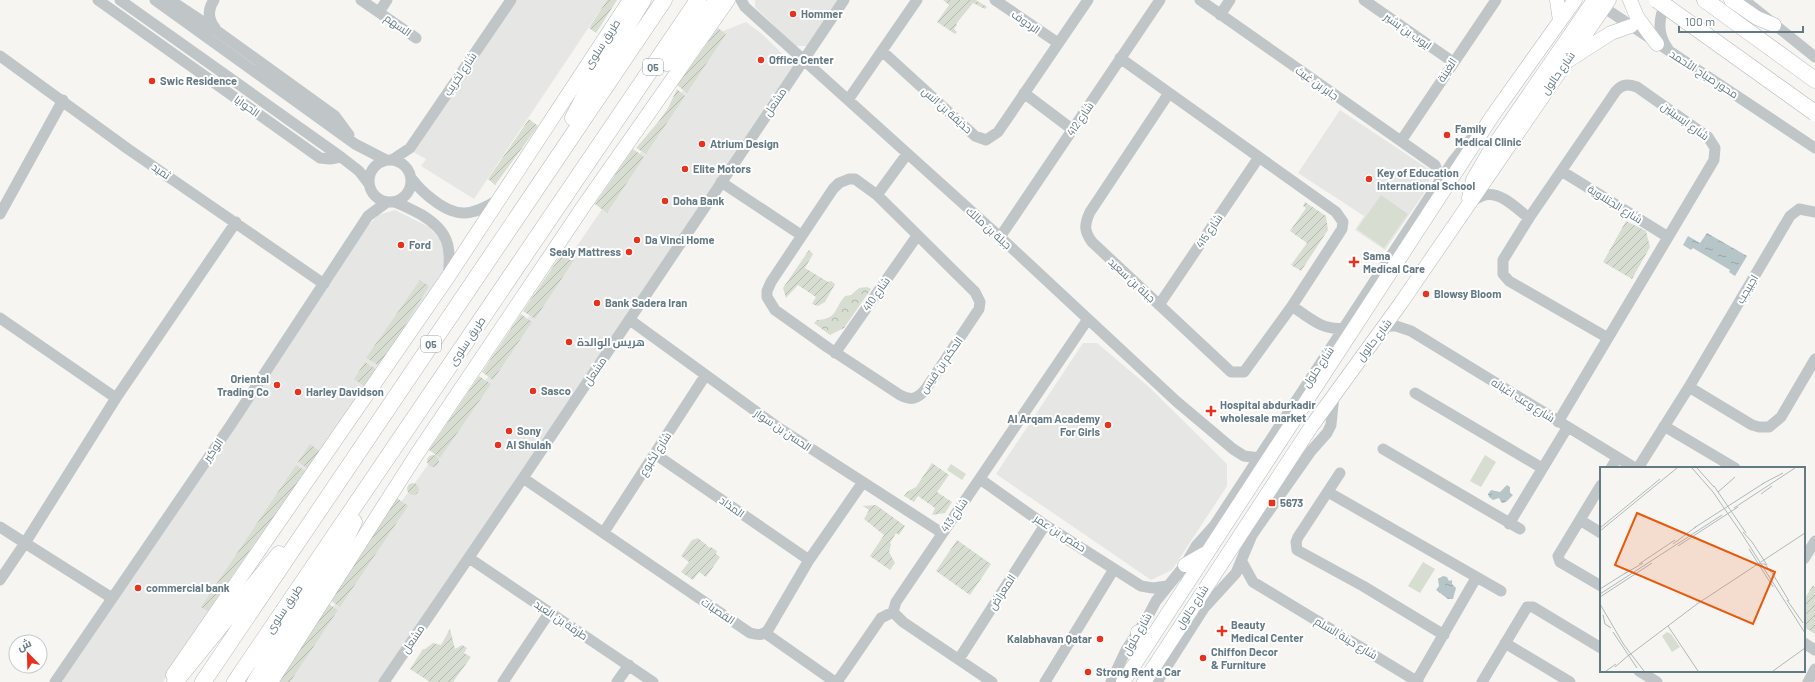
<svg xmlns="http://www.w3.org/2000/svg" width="1815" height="682" font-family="Barlow,Cairo,sans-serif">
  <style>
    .built { fill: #e6e7e5 }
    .green { fill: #d8ddd2 }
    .forest { fill: url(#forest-crowns) }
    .garden { fill: url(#garden-furrows) }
    .water { fill: url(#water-ripples) }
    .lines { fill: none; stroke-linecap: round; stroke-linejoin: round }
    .major-casing { stroke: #b4babc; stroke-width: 15 }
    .highway-casing { stroke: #b5babc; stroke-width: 17 }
    .minor { stroke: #c0c6c8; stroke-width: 11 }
    .major { stroke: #fff; stroke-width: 14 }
    .highway { stroke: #fff; stroke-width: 16 }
    .highway-bridge-casing { stroke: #b5babc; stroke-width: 17; stroke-linecap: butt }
    .highway-bridge { stroke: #fff; stroke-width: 16 }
    .poi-dot { fill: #e9321e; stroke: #fff; stroke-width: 1.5 }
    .labels { text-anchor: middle; stroke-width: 4; stroke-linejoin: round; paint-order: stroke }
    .shield { fill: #fff; stroke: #92a2a9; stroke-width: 1 }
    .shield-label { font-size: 10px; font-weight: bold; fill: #637a84 }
    .poi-label { font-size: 11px; font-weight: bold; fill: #637a84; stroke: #fff; text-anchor: start }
    .street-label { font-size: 11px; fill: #637a84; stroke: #fff }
    .inset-road { fill: none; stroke: #aeb9bb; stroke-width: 1 }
    .view { fill: #e8590c; fill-opacity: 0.15; stroke: #e8590c; stroke-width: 2 }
    .inset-edge { fill: none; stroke: #637a84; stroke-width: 2 }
  </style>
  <defs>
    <pattern id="forest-crowns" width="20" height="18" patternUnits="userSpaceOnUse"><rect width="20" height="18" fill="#d8ddd2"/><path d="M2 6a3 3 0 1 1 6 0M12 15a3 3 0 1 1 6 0" fill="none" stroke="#b3b8b0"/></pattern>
    <pattern id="garden-furrows" width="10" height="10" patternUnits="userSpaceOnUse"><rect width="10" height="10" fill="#d8ddd2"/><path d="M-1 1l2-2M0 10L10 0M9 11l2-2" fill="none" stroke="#b3b8b0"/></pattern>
    <pattern id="water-ripples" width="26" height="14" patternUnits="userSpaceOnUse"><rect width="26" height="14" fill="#b6c5c7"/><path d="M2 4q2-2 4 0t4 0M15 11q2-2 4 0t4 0" fill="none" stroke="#98a5a7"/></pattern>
  </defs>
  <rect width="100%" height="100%" fill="#f6f5f1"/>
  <path class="built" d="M515 0H607L474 199 421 166 426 159 413 152Z
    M755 0H841L810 46H795L755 7Z
    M746 22 762 34 794 65 381 682H284L401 502 435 455 723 31Z
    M1340 110 1430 170 1429 186 1385 250 1355 230 1364 216 1298 173Z
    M395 210 429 227 444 244V273L163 682H59L368 226 378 215Z
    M1083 343H1097L1149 387 1227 464V486L1172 570 1151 580 996 474Z"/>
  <path class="green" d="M1381 195 1408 214 1384 248 1357 229Z
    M1485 455 1496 462 1481 487 1470 481Z
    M951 464 966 474 962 480 947 470Z
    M1423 562 1435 569 1420 593 1408 586Z"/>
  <path class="forest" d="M867 287 871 289 844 328 830 335 814 323 817 320C838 319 834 308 845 296L851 295 859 288Z"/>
  <path class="garden" d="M607 0H617L596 33 589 28Z
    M943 0H976L987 7 985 9 973 3 956 24 957 25 954 29 957 32 955 34 937 22 949 5Z
    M718 28 726 34 687 93 677 85Z
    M677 89 685 96 646 154 636 148 659 121 668 108Z
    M529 119 538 126 495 185 488 179Z
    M633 149 644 157 607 213 595 204Z
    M1305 202 1326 216 1328 230 1301 271 1291 265 1307 243 1290 231 1306 208 1303 206Z
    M1626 221 1646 231 1650 247 1632 279 1603 262Z
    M809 250 813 254 805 268 828 282 831 281 835 284 825 302 818 306 812 304 816 297 798 285 786 298 783 288Z
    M563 252 574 260 535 319 523 311Z
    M420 280 429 286 380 366 366 358Z
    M521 314 532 322 493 380 482 372Z
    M365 362 377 370 365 387 354 379Z
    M479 376 491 384 440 458 429 450Z
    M310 444 321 452 309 470 298 462Z
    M427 461a6 6 0 1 1 12 0a6 6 0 1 1-12 0Z
    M932 463 949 475 937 492 952 502 945 513 932 515 935 508 918 496 914 502 904 496 907 492 916 487Z
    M296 465 307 472 287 501 269 522 208 611 201 607Z
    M407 489a6 6 0 1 1 12 0a6 6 0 1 1-12 0Z
    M397 498 408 506 340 607 331 601Z
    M876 505 905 526 899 535 896 533 890 543 891 544 889 552 895 563 890 570 870 556 884 535 864 519 869 510 863 506Z
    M698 538 710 548 711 547 717 551 716 554 720 557 706 577 699 572 693 580 681 572 689 562 681 556 692 540Z
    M957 540 991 564 970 595 936 571Z
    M1813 585 1815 587V634L1804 627V600Z
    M329 604 338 610 290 682H279Z
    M450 629 455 649 462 645 467 648 464 653 471 657 453 682H430L410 669 423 649H425L433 643 441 645Z"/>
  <path class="water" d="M1707 233 1747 256 1735 276 1729 272 1730 270 1693 248 1691 250 1683 245 1688 236 1700 243Z
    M1507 485 1510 487V493L1513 495 1506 502 1502 503 1499 498 1493 500 1489 497 1488 494 1491 490 1500 492Z
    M1443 576 1447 577 1449 581 1452 580V584L1456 588 1453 599H1448L1436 590 1439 586 1438 579Z"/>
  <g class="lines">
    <defs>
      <path id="major" d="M1557 0 1560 21
        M1630 0 1637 17 1657 44
        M1731 0 1757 18 1774 25
        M1569 60 1611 33 1631 26
        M1469 198 1473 180 1488 154 1594 0
        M1185 565 1204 554
        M1138 632 1140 655
        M173 675 448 277 630 0
        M271 682 417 454 583 207 728 0
        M1123 682 1493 115 1575 0
        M1144 682 1311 427 1401 303 1609 0"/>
      <path id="highway" d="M1705 0 1815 80
        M667 63 717 0
        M573 118 584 97 643 0
        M175 682 279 554
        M203 682 664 0
        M235 682 698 0
        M255 682 346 538 354 522"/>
    </defs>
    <use href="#major" class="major-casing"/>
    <use href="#highway" class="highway-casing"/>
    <path class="minor" d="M98 0 320 158 330 159 341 157
      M120 0 341 157 359 171 369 184
      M155 0 355 144 386 160
      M170 0 217 31 335 116 349 135
      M214 0C207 10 208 19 215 28
      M361 0 416 38
      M741 0 745 7 1000 237 1176 401 1233 449 1244 456 1260 458
      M995 0 1058 43
      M1200 0 1435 165 1439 176 1440 183
      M1364 0 1453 62
      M1744 0 1815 57
      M1667 1C1658 17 1657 34 1668 49
      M1597 3 1815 148
      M379 12 387 0
      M1220 15 1230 0
      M882 51 975 136 986 140 998 132 1088 0
      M0 56 128 149 324 284
      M1120 58 1336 212 1343 222 1342 229 1292 306 1244 372H1231L1092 242C1084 231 1084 225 1090 212L1169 93
      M1024 93 1073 130
      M848 100 917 0
      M1401 141 1496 0
      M369 181a21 21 0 1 1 42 0a21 21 0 1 1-42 0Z
      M392 160 410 148 511 0
      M1563 172 1668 237
      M412 179C418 187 424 193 432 199 457 219 472 216 498 200
      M849 179H855L877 195 975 292 980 302 979 309 925 390C917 399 911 401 900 395L827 347 775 310 767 297V291L771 282 833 189 839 183Z
      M721 182 801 235
      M877 195 907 154
      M394 202C404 205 412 210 422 215 448 231 452 246 448 276
      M1471 202C1476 199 1480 196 1485 195 1501 191 1518 210 1529 218
      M0 214 63 100
      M1000 237 1160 0
      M1159 305 1259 157
      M1292 306C1308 317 1323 331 1344 328
      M0 318 116 398
      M630 320 776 426 942 533
      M1384 326H1396L1411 331 1635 468
      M835 353 917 236
      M1689 387 1752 425 1759 427H1769L1781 417 1815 359
      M1415 393 1542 468
      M1558 422 1714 160 1715 148 1708 137 1637 87C1628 84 1622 84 1616 91L1529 218 1503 260V274L1509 281 1608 338
      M1664 426 1735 468
      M1383 449 1520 529
      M655 454 809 560
      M1611 468 1617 458
      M1638 468 1689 387 1790 216 1799 209 1815 212
      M1340 473 1298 537 1296 542 1297 550 1363 586 1444 635
      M523 478 750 633C758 635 762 636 768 630L809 560 863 482
      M980 479 1045 525 1141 586 1153 588 1167 586
      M1601 485 1558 556 1560 562 1601 586
      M1328 492 1501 591
      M1580 520 1601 533
      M1509 524 1567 428
      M0 527 25 543 0 580
      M604 532 705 376
      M469 558 653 682
      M1804 559 1815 541
      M1242 562 1253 582 1418 682
      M112 598 25 543 116 398 236 222
      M893 612 896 602 1088 319
      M893 612 903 622 992 682
      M765 633 835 682
      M1505 643 1570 682
      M1804 643 1815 650
      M959 659 1045 525
      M1639 671 1657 682
      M55 682 230 426 368 216 387 202
      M384 682 523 478 844 0
      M503 682 549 613
      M617 682 629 665
      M837 682 881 618 893 612
      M1045 682 1114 569
      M1111 682 1126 650 1147 618 1156 601 1185 565 1196 546 1214 526 1453 161 1476 133
      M1157 682 1204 608 1236 573 1252 535 1311 451 1327 433 1331 425 1334 394
      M1416 682 1476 578
      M1482 682 1527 607H1533L1601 648
      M1808 682 1815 669"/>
    <use href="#major" class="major"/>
    <use href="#highway" class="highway"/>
    <defs>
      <path id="highway-bridge" d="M1657 0 1815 113"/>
    </defs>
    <use href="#highway-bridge" class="highway-bridge-casing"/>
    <use href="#highway-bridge" class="highway-bridge"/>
  </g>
  <g class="poi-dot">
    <circle cx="793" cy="14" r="4"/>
    <circle cx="761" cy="60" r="4"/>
    <circle cx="152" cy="81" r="4"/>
    <circle cx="1447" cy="135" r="4"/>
    <circle cx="702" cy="144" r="4"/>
    <circle cx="685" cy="169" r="4"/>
    <circle cx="1369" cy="179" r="4"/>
    <circle cx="665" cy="201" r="4"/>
    <circle cx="637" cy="240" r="4"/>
    <circle cx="401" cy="245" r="4"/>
    <circle cx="629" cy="252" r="4"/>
    <path d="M1352 256h4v4h4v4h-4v4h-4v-4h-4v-4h4z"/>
    <circle cx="1426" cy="294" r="4"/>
    <circle cx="597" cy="303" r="4"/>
    <circle cx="569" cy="342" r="4"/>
    <circle cx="277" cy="385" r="4"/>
    <circle cx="533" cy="391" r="4"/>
    <circle cx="298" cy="392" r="4"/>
    <path d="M1209 405h4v4h4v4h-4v4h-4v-4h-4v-4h4z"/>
    <circle cx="1108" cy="425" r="4"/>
    <circle cx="509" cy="431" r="4"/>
    <circle cx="498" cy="445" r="4"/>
    <rect x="1268" y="499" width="8" height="8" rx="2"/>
    <circle cx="138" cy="588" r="4"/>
    <path d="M1220 625h4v4h4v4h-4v4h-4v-4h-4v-4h4z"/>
    <circle cx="1100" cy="639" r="4"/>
    <circle cx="1203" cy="658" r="4"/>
    <circle cx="1088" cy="672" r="4"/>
  </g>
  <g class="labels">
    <g class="shield">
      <rect x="643" y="59" width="20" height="16" rx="3"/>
      <rect x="421" y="336" width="20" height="16" rx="3"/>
    </g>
    <g class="shield-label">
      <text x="653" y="71">Q5</text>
      <text x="431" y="348">Q5</text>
    </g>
    <g class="poi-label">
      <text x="801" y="18">Hommer</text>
      <text x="769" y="64">Office Center</text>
      <text x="160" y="85">Swic Residence</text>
      <text x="1455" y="133">Family<tspan x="1455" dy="13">Medical Clinic</tspan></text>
      <text x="710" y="148">Atrium Design</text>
      <text x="693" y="173">Elite Motors</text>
      <text x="1377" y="177">Key of Education<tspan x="1377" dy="13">International School</tspan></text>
      <text x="673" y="205">Doha Bank</text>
      <text x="645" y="244">Da Vinci Home</text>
      <text x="409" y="249">Ford</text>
      <text x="621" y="256" text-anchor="end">Sealy Mattress</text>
      <text x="1363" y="260">Sama<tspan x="1363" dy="13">Medical Care</tspan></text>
      <text x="1434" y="298">Blowsy Bloom</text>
      <text x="605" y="307">Bank Sadera Iran</text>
      <text x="577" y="346">هريس الوالدة</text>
      <text x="269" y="383" text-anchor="end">Oriental<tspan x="269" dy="13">Trading Co</tspan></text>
      <text x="541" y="395">Sasco</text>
      <text x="306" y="396">Harley Davidson</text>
      <text x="1220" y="409">Hospital abdurkadir<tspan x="1220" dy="13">wholesale market</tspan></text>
      <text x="1100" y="423" text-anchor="end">Al Arqam Academy<tspan x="1100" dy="13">For Girls</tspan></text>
      <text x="517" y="435">Sony</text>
      <text x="506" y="449">Al Shulah</text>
      <text x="1280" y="507">5673</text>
      <text x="146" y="592">commercial bank</text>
      <text x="1231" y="629">Beauty<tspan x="1231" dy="13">Medical Center</tspan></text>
      <text x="1092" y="643" text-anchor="end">Kalabhavan Qatar</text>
      <text x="1211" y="656">Chiffon Decor<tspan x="1211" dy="13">&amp; Furniture</tspan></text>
      <text x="1096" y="676">Strong Rent a Car</text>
    </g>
    <g class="street-label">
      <text transform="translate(1026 22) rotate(35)" y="4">الردوف</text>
      <text transform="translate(398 25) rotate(35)" y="4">السهم</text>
      <text transform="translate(1408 31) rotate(35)" y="4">ايوب بن بشير</text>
      <text transform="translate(602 44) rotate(-57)" y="4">طريق سلوى</text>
      <text transform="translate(1447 70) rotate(-57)" y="4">الغينة</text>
      <text transform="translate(1558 73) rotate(-55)" y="4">شارع حالول</text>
      <text transform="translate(460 74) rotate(-56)" y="4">شارع لخريب</text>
      <text transform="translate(1704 74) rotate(33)" y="4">محور صباح الأحمد</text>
      <text transform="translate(1317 83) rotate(35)" y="4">جابر بن غيث</text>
      <text transform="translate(775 102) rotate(-56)" y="4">مشعل</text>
      <text transform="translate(247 106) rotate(35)" y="4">الحوايا</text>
      <text transform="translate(947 110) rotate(42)" y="4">حذيفة بن انس</text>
      <text transform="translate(1080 119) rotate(-56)" y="4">شارع 412</text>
      <text transform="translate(1685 121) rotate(36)" y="4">شارع ابسيتين</text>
      <text transform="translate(161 171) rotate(34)" y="4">ثميد</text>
      <text transform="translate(1615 204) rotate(32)" y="4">شارع الجتلاوية</text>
      <text transform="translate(989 228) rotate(42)" y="4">جبلة بن مالك</text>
      <text transform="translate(1209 231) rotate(-56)" y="4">شارع 415</text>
      <text transform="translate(1132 280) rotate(43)" y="4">جبلة بن سعيد</text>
      <text transform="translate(1747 289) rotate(-59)" y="4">اجبيجب</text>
      <text transform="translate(876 294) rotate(-55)" y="4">شارع 410</text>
      <text transform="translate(1374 340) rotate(-53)" y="4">شارع حالول</text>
      <text transform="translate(467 341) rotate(-56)" y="4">طريق سلوى</text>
      <text transform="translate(941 365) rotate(-55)" y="4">الحكم بن قيس</text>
      <text transform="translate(1318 367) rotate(-56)" y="4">شارع حلول</text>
      <text transform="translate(595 371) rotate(-56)" y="4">مشعل</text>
      <text transform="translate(1523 400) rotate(32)" y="4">شارع وعب اغباثه</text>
      <text transform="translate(783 430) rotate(34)" y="4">الحسن بن سوار</text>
      <text transform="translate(213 450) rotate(-55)" y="4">الوكير</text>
      <text transform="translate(655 454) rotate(-57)" y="4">شارع لكبوع</text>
      <text transform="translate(732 507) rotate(35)" y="4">المذاد</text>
      <text transform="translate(954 515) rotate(-55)" y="4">شارع 413</text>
      <text transform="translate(1060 533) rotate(33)" y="4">حفص بن عمر</text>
      <text transform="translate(1002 592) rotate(-57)" y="4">المعراض</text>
      <text transform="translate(1192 607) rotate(-57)" y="4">شارع حالول</text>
      <text transform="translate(284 609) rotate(-56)" y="4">طريق سلوى</text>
      <text transform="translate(718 611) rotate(34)" y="4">القصبات</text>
      <text transform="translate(561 620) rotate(34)" y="4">طرفة بن العبد</text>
      <text transform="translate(1137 634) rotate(-60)" y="4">شارع حلول</text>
      <text transform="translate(1346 638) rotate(31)" y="4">شارع حينة السلم</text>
      <text transform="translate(413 639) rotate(-56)" y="4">مشعل</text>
    </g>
  </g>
  <g transform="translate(1600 467)">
    <rect width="205" height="205" fill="#f6f5f1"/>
    <path d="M67 165 71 167 80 180 72 185 62 169Z" fill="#d8ddd2"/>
    <path class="inset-road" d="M92 1 113 25 142 67 205 166M97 1 114 20M162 17 183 6M114 19 146 66M118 25 135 10M161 27 172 19M134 41 195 1M0 61 60 12M94 61 164 16M0 64 77 1M143 65 152 75M152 75 167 98M73 77 97 59M78 79 138 40M149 82 173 120M39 97 75 73M158 97H165L171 105M171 104 189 134M24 107 43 96M0 122 27 105M0 127 122 48M0 130 52 96M187 133 203 156M0 137 24 178 44 204M3 148 5 157 11 161M68 159 98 204M13 165 37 201M28 189 97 137 205 66M15 200 30 187M6 204 16 197M173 204 205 181"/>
    <path class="view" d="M37 46 175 105 153 157 15 98Z"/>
    <rect width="205" height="205" class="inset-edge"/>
  </g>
  <g transform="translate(28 654) rotate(337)"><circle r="19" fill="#ffffff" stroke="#c1cace"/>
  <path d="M0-3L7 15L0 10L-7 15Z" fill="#e9321e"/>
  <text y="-6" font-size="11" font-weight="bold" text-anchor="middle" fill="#637a84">ش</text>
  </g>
  <path d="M1679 26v6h124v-6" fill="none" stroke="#637a84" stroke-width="2"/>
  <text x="1685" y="26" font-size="12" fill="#637a84" stroke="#ffffff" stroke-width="3" paint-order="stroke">100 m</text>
</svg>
